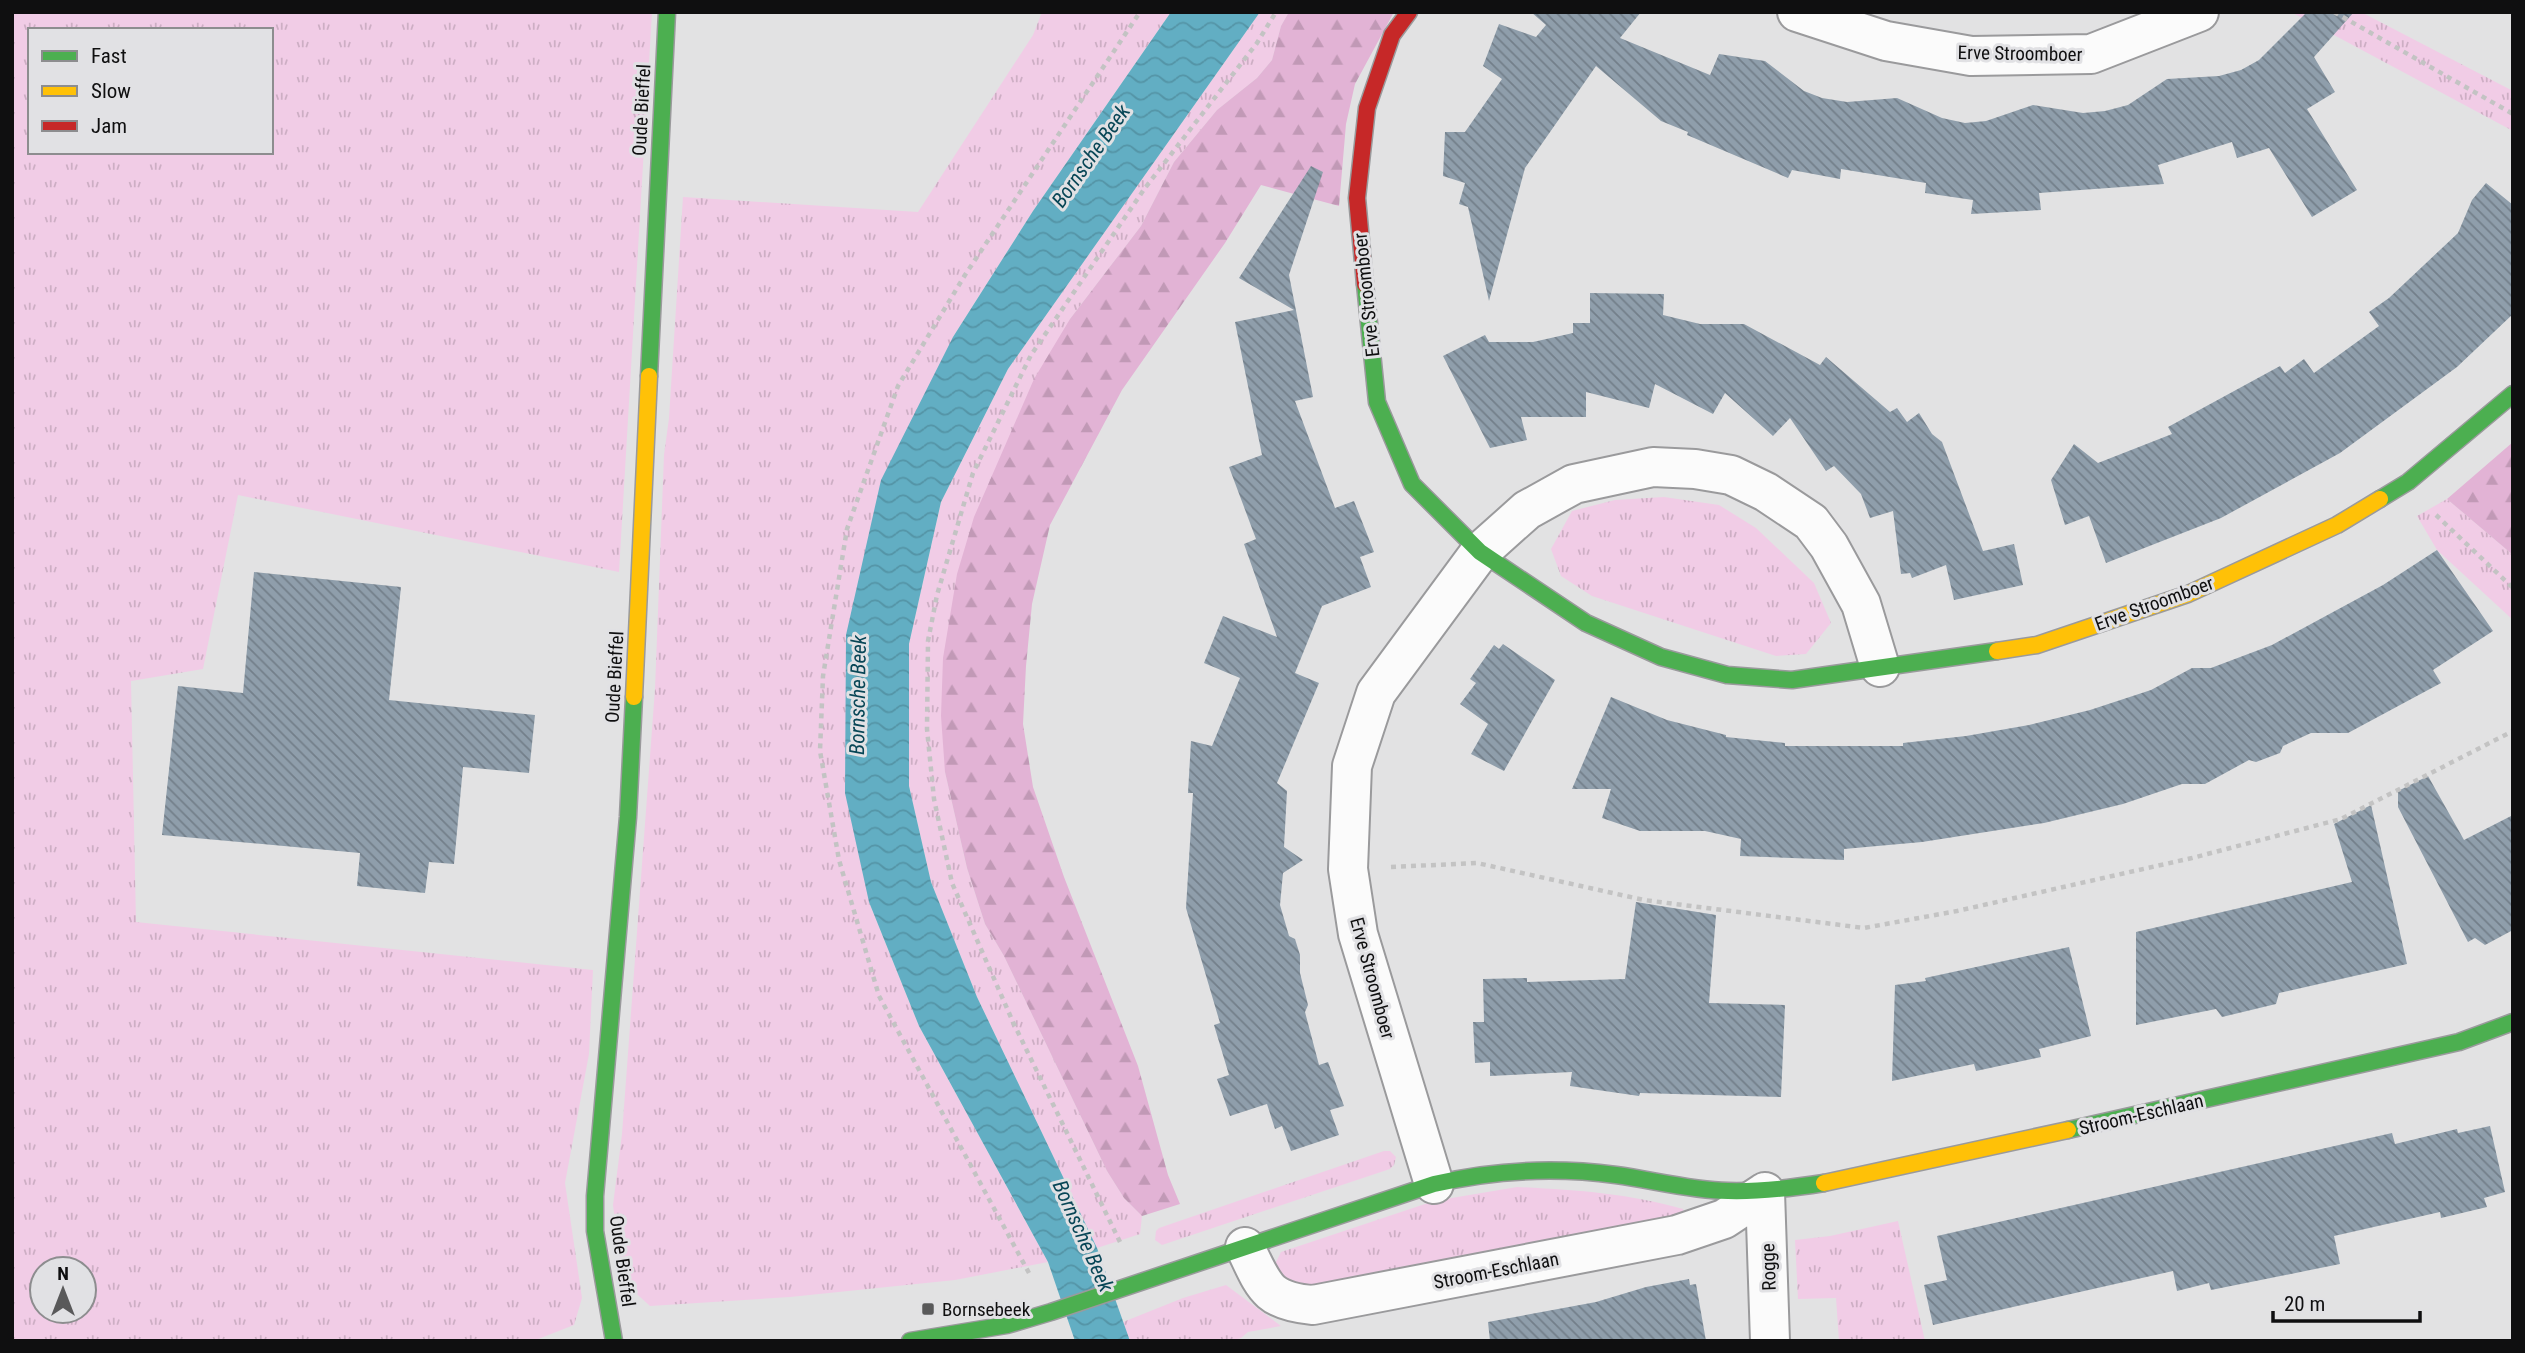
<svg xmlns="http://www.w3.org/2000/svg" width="2525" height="1353" font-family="'Roboto Condensed',sans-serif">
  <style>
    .grass { fill: url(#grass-tufts); fill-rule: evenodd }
    .forest { fill: url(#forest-firs) }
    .water { fill: url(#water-waves) }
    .building { fill: url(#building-back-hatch) }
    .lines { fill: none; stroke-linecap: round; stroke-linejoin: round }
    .street-casing { stroke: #9a9a9c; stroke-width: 42 }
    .fast-casing { stroke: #9a9a9c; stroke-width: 19 }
    .slow-casing { stroke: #9a9a9c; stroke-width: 19 }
    .jam-casing { stroke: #9a9a9c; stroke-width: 19 }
    .path { stroke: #c3c3c3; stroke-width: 4.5; stroke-dasharray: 5 5; stroke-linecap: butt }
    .street { stroke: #fbfbfb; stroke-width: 38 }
    .fast { stroke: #4caf50; stroke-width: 16 }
    .slow { stroke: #ffc107; stroke-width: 16 }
    .jam { stroke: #c62828; stroke-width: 16 }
    .poi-dot { fill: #59595a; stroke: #e1e1e4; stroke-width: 2.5 }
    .labels { text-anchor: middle; stroke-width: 6; stroke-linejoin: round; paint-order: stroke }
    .street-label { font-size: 19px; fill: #0f0f10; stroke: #e1e1e4 }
    .poi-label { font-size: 19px; fill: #0f0f10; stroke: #e1e1e4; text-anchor: start }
    .water-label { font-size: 21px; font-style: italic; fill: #084656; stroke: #e1e1e4 }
  </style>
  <defs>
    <pattern id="grass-tufts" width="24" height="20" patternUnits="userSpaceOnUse" patternTransform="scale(1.75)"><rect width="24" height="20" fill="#f1cce6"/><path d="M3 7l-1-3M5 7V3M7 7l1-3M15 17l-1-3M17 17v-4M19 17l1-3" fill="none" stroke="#cdaec4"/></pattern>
    <pattern id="forest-firs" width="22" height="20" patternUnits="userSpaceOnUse" patternTransform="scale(1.75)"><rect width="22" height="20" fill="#e2b3d5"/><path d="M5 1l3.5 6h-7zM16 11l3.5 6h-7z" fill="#c199b6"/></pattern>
    <pattern id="water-waves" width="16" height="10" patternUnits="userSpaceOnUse" patternTransform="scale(1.75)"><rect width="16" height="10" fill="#62aec3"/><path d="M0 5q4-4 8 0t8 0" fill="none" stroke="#5494a6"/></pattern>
    <pattern id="building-back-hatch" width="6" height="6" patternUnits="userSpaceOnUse" patternTransform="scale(1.75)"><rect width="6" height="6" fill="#8f9eab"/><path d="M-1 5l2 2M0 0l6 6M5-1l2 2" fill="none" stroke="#737f8a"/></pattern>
  </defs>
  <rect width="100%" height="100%" fill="#e2e2e3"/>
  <path class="grass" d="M12 12H652L619 572 238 495 203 669 131 681 136 922 593 970 589 1054 565 1183 582 1298 574 1325 533 1341H12ZM30 30H271V152H30ZM42 1269H84V1311H42Z
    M1042 12H1171L1033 211 953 337 869 902 919 1026 1048 1262 955 1280 790 1297 650 1306 628 1286 620 1261 613 1205 622 1134 655 689 664 455 669 418 683 197 918 212 1033 35Z
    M1260 12H1289L1281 26 1272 60 1257 78 1217 110 1174 162 1141 226 1070 319 945 772 967 868 985 924 1004 956 1107 1171 1124 1198 1142 1216 1140 1234 1097 1248 977 997 931 882 909 786V644L941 502 1008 369Z
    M2291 12H2361L2513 91V131Z
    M1664 497 1719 505 1756 528 1814 583 1831 623 1806 654 1776 656 1592 596 1561 576 1551 549 1572 511 1615 500Z
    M2447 499 2513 555V620L2437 550 2417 516Z
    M1384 1151H1390L1396 1157 1394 1165 1390 1169 1162 1245 1155 1240 1156 1231 1159 1228Z
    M1517 1187C1575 1190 1626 1193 1683 1209L1687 1227 1310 1286 1286 1281 1274 1266 1281 1252 1434 1201Z
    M1898 1221 1925 1341H1839L1836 1298 1798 1299 1795 1240 1830 1236Z
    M1226 1285 1281 1326 1248 1332 1241 1338 1230 1341H1130L1123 1322 1183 1298Z"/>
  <path class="forest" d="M1289 12H1394L1355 84 1346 124 1339 206 1261 185 1225 243 1122 390 1050 525 1032 604 1026 666 1023 724 1033 787 1064 877 1138 1066 1168 1175 1180 1204 1142 1216 1124 1198 1107 1171 1004 956 985 924 967 868 945 772 941 716 943 658 957 574 974 517 1034 379 1070 319 1141 226 1174 162 1217 110 1257 78 1272 60 1281 26Z
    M2513 442V555L2447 499Z"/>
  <path class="water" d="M1171 12H1260L1008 369 941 502 909 644V786L931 882 977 997 1097 1248 1130 1341H1075L1048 1262 919 1026 869 902 845 793 846 635 881 480 953 337 1033 211Z"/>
  <path class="building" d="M1531 12H1641L1620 38 1710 75 1719 54 1765 61 1804 91 1822 98 1847 102 1897 98 1942 118 1965 123 1986 121 2033 105 2083 113 2105 111 2128 105 2167 79 2219 76 2241 70 2259 60 2307 12H2354L2314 57 2335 92 2307 109 2357 190 2312 217 2269 148 2237 158 2232 142 2158 165 2164 184 2039 193 2041 210 1971 214 1973 200 1925 193 1926 183 1841 169 1840 179 1792 170 1788 178 1687 135 1688 132 1661 121 1596 66 1525 168 1489 301 1468 207 1459 204 1465 183 1443 176 1445 132H1465L1502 79 1483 66 1499 24 1536 37 1546 25Z
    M1311 166 1323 172 1289 275 1313 397 1295 401 1335 508 1354 501 1374 552 1360 557 1371 587 1322 606 1295 673 1319 683 1277 783 1287 791 1284 847 1303 860 1283 873 1280 905 1289 936 1295 939 1300 955V973L1308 1005 1305 1012 1319 1065 1328 1062 1344 1106 1330 1110 1339 1135 1291 1151 1282 1126 1275 1129 1267 1104 1230 1116 1217 1079 1229 1075 1214 1025 1220 1023 1186 908 1193 793H1188L1191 741 1212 746 1240 678 1204 663 1223 616 1277 637 1244 544 1256 539 1229 467 1262 455 1235 322 1294 310 1239 278Z
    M2486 183 2513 205V314L2457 367 2340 453 2221 518 2106 563 2089 516 2065 525 2051 480 2074 444 2098 463 2172 434 2168 427 2280 366 2285 373 2304 359 2314 373 2379 326 2369 312 2389 298 2458 233 2472 200Z
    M1590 293 1664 294 1663 315 1700 324H1744L1820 365 1826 357 1890 412 1897 408 1907 422 1919 413 1932 434 1942 442 1983 551 2014 544 2023 585 1954 600 1946 565 1912 578 1910 573 1901 574 1893 511 1870 518 1861 494 1834 466 1826 471 1790 418 1773 436 1725 393 1713 414 1655 384 1649 408 1586 392V417H1521L1527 440 1490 448 1443 356 1485 335 1489 342H1533L1573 333V323H1590Z
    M2437 550 2493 631 2433 670 2441 683 2348 733H2311L2283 746 2280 753 2256 762 2249 760 2205 784H2182L2123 804 2044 823 1922 842 1844 849V860L1740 856 1741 839 1705 831H1640L1602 818 1611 789H1572L1611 697 1667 720 1726 735V737L1785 743V746H1903V743L1966 736 2029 725 2090 710 2151 690 2192 668H2211L2272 645 2383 585Z
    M254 572 401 587 389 700 535 715 529 773 463 767 454 864 429 862 425 893 357 886 360 853 162 835 178 686 243 693Z
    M1503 644 1555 680 1504 771 1471 754 1488 724 1460 704 1476 683 1470 679 1494 645 1499 649Z
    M2428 776 2464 840 2513 815V930L2485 945 2475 938 2468 942 2398 807V791Z
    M2371 805 2407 964 2279 993 2276 1004 2222 1017 2216 1009 2136 1025V932L2352 882 2334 824Z
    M1636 902 1716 915 1709 1003 1785 1005 1781 1097 1640 1093 1639 1096 1570 1086 1572 1072 1490 1076V1062L1475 1063 1473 1022H1484L1483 979 1527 978V982L1625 979Z
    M2069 947 2091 1036 2039 1049 2041 1057 1976 1071 1974 1064 1892 1081 1895 985 1926 981 1925 978Z
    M2490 1126 2505 1192 2484 1198 2487 1207 2441 1218 2440 1212 2334 1236 2340 1264 2211 1290 2209 1283 2177 1291 2173 1271 1933 1325 1924 1285 1947 1280 1937 1236 2392 1133 2395 1144 2457 1129 2458 1133Z
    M1689 1279 1690 1285 1696 1284 1706 1341H1490L1488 1322 1596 1302 1646 1287Z"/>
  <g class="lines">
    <defs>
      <path id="street" d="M1797 12 1886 41 1971 56 2091 54 2199 12
        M1434 1184 1358 934 1348 869 1352 766 1376 693 1480 552 1527 510 1574 484 1653 467 1695 469 1731 475 1766 492 1811 522 1829 546 1861 604 1880 667
        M1765 1192 1770 1341
        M1245 1247C1264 1286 1266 1301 1313 1305L1677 1235 1724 1219 1765 1192"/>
      <path id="fast" d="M1365 284 1377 402 1412 484 1480 552 1586 623 1661 657 1727 675 1792 680 1997 651
        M649 376 667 12
        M2380 499 2408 482 2513 394
        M2068 1130 2459 1042 2513 1022
        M614 1341 595 1231V1196L628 817 634 697
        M910 1341 1007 1325 1051 1312 1434 1184C1494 1170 1555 1167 1616 1175 1653 1180 1690 1190 1728 1191 1760 1192 1792 1188 1824 1183"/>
      <path id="slow" d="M1997 651 2037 645 2188 594 2337 525 2380 499
        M634 697 649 376
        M1824 1183 2068 1130"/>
      <path id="jam" d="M1365 284 1357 198 1367 108 1392 35 1409 12"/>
    </defs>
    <use href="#street" class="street-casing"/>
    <use href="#fast" class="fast-casing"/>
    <use href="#slow" class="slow-casing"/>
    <use href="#jam" class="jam-casing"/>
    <path class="path" d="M2334 12 2513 114
      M2436 515 2513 588
      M1391 867 1477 863 1644 900 1864 928 1957 911 2192 858 2341 819 2513 731
      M1120 1242 1013 1022 952 883 934 799 927 729 928 641 937 595 973 473 1031 355 1145 188 1257 43 1276 12
      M1029 1273 879 996 839 860 820 751 823 676 847 529 898 386 965 275 1140 12"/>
    <use href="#street" class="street"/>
    <use href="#fast" class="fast"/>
    <use href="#slow" class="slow"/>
    <use href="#jam" class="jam"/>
  </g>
  <rect class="poi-dot" x="921" y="1302" width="14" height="14" rx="3.5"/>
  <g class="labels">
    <g class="street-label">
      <text transform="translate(2020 53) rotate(1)" y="7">Erve Stroomboer</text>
      <text transform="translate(641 110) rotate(-87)" y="7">Oude Bieffel</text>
      <text transform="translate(1366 295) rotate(-96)" y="7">Erve Stroomboer</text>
      <text transform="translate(2154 603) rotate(-20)" y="7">Erve Stroomboer</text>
      <text transform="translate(614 677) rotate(-87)" y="7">Oude Bieffel</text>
      <text transform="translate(1373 978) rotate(75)" y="7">Erve Stroomboer</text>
      <text transform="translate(2141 1114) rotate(-13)" y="7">Stroom-Eschlaan</text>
      <text transform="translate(623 1261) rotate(82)" y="7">Oude Bieffel</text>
      <text transform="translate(1768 1267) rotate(-92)" y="7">Rogge</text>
      <text transform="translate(1496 1270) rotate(-11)" y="7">Stroom-Eschlaan</text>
    </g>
    <g class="poi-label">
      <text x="942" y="1316">Bornsebeek</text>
    </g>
    <g class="water-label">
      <text transform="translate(1091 156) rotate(-55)" y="7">Bornsche Beek</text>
      <text transform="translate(858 695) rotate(-89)" y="7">Bornsche Beek</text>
      <text transform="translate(1083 1236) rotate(66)" y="7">Bornsche Beek</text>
    </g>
  </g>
  <rect width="2525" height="1353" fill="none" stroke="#0f0f10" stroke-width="28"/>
  <rect x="28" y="28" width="245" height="126" fill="#e1e1e4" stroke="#8d8d8f" stroke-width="2"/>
  <rect x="42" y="51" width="35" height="10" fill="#4caf50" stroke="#8d8d8f" stroke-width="2"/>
  <text x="91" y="63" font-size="21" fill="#0f0f10">Fast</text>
  <rect x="42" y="86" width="35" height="10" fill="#ffc107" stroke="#8d8d8f" stroke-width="2"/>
  <text x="91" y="98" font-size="21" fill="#0f0f10">Slow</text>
  <rect x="42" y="121" width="35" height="10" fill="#c62828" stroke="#8d8d8f" stroke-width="2"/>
  <text x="91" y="133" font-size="21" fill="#0f0f10">Jam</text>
  <g transform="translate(63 1290)"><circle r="33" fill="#e1e1e4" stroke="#8d8d8f" stroke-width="2"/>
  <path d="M0-5L12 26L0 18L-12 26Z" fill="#59595a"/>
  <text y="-10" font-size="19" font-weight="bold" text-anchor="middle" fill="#0f0f10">N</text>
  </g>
  <path d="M2273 1311v10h147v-10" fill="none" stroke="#0f0f10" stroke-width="3.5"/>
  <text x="2284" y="1311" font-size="21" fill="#0f0f10" stroke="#e1e1e4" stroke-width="5" paint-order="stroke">20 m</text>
</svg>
